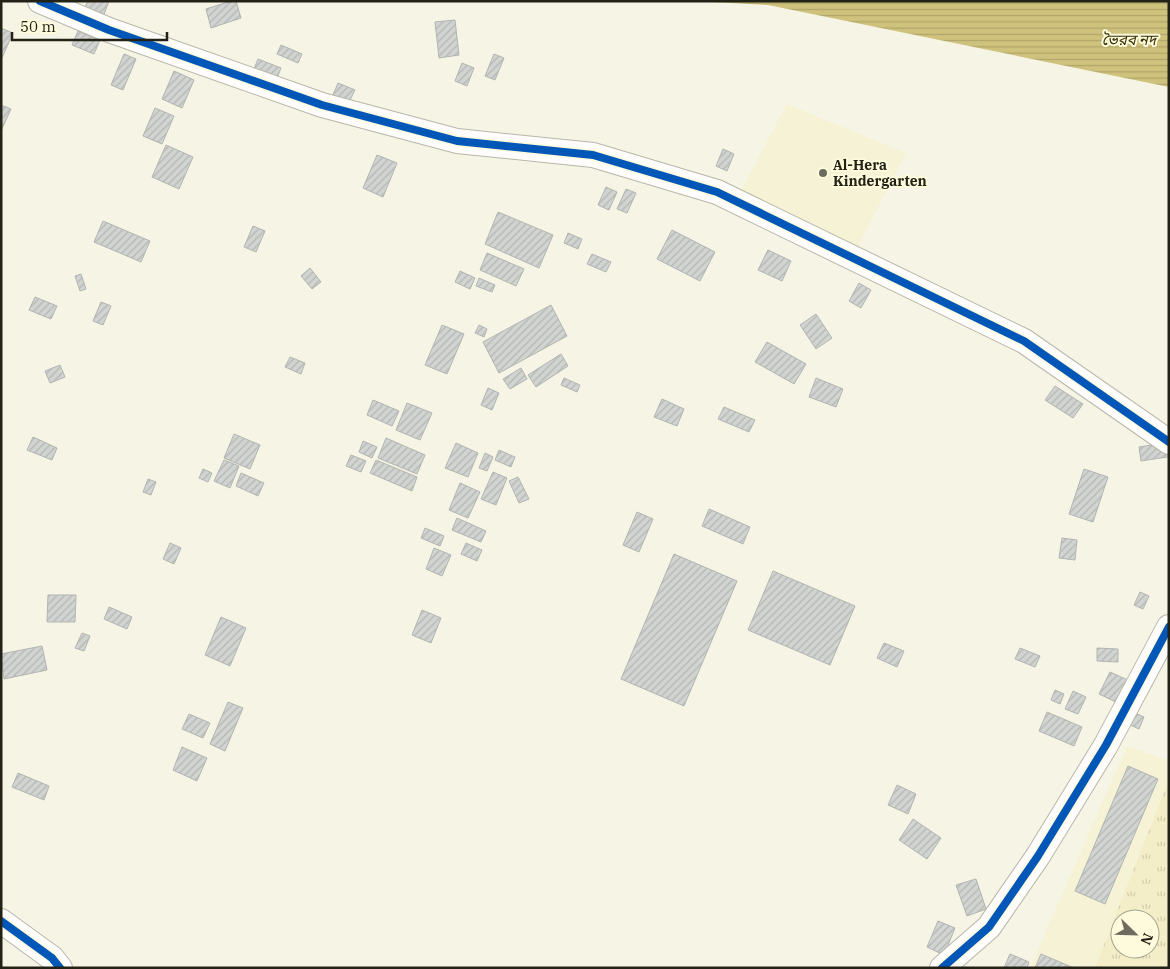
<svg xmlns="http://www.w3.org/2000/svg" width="1170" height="969" font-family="'IBM Plex Serif','Noto Sans Bengali',serif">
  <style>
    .built { fill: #f6f2d6; fill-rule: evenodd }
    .park { fill: url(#park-tufts); fill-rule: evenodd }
    .water { fill: url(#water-rules) }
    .building { fill: url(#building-hatch); stroke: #b1b5b1 }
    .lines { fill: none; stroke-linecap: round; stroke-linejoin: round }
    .minor-casing { stroke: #b8b7aa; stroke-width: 26 }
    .minor { stroke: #fefdfb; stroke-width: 24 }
    .cycleway-casing { stroke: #fefadc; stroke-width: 11 }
    .cycleway { stroke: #0057b8; stroke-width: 8 }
    .poi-dot { fill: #6d6c5f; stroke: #fefadc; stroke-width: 2 }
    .labels { text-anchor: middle; stroke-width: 4; stroke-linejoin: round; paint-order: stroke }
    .poi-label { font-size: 14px; font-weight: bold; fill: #232217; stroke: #fefadc; text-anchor: start }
    .water-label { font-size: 15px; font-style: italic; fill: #363006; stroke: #fefadc }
  </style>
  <defs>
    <pattern id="park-tufts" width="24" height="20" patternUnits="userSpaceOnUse" patternTransform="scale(1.25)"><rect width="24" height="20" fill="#f4eec8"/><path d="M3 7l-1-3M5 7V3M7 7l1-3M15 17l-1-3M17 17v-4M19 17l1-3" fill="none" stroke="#d1ccab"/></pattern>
    <pattern id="water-rules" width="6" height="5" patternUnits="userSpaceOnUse" patternTransform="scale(1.25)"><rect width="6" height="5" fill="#cec27c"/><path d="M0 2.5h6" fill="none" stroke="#b1a66a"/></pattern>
    <pattern id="building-hatch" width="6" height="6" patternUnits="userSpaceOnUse" patternTransform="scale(1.25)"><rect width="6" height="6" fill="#d1d4d1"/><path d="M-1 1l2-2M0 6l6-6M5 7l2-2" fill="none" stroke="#b3b6b3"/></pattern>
  </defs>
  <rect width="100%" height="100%" fill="#f6f4e4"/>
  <path class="built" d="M787 104 906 153 857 248 739 194Z
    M1127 746 1169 761V968H1030ZM1120 919H1150V949H1120Z"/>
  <path class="park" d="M1169 779V968H1095ZM1120 919H1150V949H1120Z"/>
  <path class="water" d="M693 1H1169V87L768 5Z"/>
  <path class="building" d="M88 1H109L103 17 84 9Z
    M231 1H236L241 18 211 28 206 9Z
    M455 20 459 55 439 58 435 22Z
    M1 28 13 33 1 60Z
    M78 31 100 40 94 54 72 45Z
    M281 45 302 54 298 63 277 54Z
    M124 54 136 59 123 90 111 85Z
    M494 54 504 58 495 80 485 76Z
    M258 59 281 68 277 78 254 69Z
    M462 63 474 68 467 86 455 81Z
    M174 71 194 80 182 108 162 99Z
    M338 83 355 90 348 104 332 97Z
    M1 105 11 109 1 131Z
    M155 108 174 116 162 144 143 136Z
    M166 145 193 157 179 189 152 177Z
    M723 149 734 154 727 171 716 166Z
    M377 155 397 163 383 197 363 188Z
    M606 187 617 192 609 210 598 205Z
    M626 189 636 193 627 213 617 209Z
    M498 212 553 235 539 268 485 244Z
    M103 221 150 241 141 262 94 242Z
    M253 226 265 231 256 252 244 247Z
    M672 230 715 252 700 281 657 259Z
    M568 233 582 239 578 249 564 243Z
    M768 250 791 261 782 281 758 270Z
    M487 253 524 269 516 286 480 270Z
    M592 254 611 262 606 272 587 264Z
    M310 268 321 282 312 289 301 276Z
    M460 271 475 278 470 289 455 282Z
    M81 274 86 289 80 291 75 276Z
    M479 278 495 285 492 292 476 286Z
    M859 283 871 290 861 308 849 301Z
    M35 297 57 306 51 319 29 310Z
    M101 302 111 306 103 325 93 321Z
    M551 305 567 336 499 373 483 342Z
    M816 314 832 338 816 349 800 325Z
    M442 325 464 334 447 374 425 365Z
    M479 325 487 329 484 337 475 333Z
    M767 342 806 364 794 384 755 362Z
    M561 354 568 366 536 387 528 375Z
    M290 357 305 363 301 374 285 367Z
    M60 365 65 377 50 383 45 371Z
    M521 368 527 379 510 389 503 379Z
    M564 378 580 385 577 392 561 385Z
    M816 378 843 389 836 407 809 397Z
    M1055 386 1083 404 1073 418 1045 400Z
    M488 388 499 393 492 410 481 405Z
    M662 399 684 409 677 426 654 417Z
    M373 400 399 411 392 426 367 415Z
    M407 403 432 413 420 440 396 430Z
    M724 407 755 420 749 432 718 419Z
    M234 434 260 445 250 469 224 458Z
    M33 437 57 448 52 460 27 450Z
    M386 438 425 455 417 474 378 458Z
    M363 441 377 447 372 458 359 452Z
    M456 443 478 453 468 477 445 468Z
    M1165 443 1167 457 1141 461 1139 447Z
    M499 450 515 457 511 467 495 460Z
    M485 453 493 457 487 471 479 468Z
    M351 455 366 461 361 472 346 466Z
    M224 460 239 466 230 488 214 481Z
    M376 460 417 477 412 491 370 473Z
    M203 469 212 473 208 482 199 478Z
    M1084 469 1108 477 1093 522 1069 514Z
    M493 472 507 478 496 505 481 499Z
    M241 473 264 483 258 496 236 486Z
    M518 477 529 499 519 503 509 481Z
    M148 479 156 482 151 495 143 492Z
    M460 483 480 492 468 518 449 510Z
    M709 509 750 527 743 544 702 526Z
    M637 512 653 519 639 552 623 545Z
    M457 518 486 531 481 542 452 530Z
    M425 528 444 536 440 546 421 538Z
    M1062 538 1077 540 1075 560 1059 558Z
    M170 543 181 548 174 564 163 559Z
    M466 543 482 550 477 561 461 554Z
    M434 548 451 555 442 576 426 569Z
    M674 554 737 581 684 706 621 679Z
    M773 571 855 606 830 665 748 630Z
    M1140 592 1149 596 1143 609 1134 605Z
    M48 595H76L75 622H47Z
    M109 607 132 617 127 629 104 619Z
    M422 610 441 618 431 643 412 635Z
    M221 617 246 628 230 666 205 655Z
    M82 633 90 636 84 651 75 648Z
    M884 643 904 651 897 667 877 658Z
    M42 646 47 670 4 679 1 654Z
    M1020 648 1040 656 1035 667 1015 659Z
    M1097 648 1118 649V662L1097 661Z
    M1110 672 1130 681 1120 704 1099 694Z
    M1055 690 1064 694 1060 704 1051 700Z
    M1073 691 1086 697 1078 714 1065 709Z
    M228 702 243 708 225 751 210 744Z
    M1047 712 1082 727 1074 746 1039 731Z
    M1133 712 1144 717 1139 729 1128 724Z
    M189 714 210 723 203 738 182 729Z
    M182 747 207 758 197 781 173 770Z
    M1128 766 1158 779 1105 904 1075 891Z
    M18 773 49 786 44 800 12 787Z
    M897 785 916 794 908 814 888 805Z
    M913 819 941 838 927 859 899 840Z
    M976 879 986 909 967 916 956 885Z
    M938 921 955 928 944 955 927 947Z
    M1010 954 1029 962 1027 968H1004Z
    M1041 954 1074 968H1035Z"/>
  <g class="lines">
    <defs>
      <path id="minor" d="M40 1 109 30 322 105 457 141 593 155 717 192 1024 341 1169 442
        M1 921 52 958 60 968
        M942 968 989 927 1038 856 1106 745 1169 627"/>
    </defs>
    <use href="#minor" class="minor-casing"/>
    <use href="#minor" class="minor"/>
    <defs>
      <path id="cycleway" d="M40 1 109 30 322 105 457 141 593 155 717 192 1024 341 1169 442
        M1 921 52 958 60 968
        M942 968 989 927 1038 856 1106 745 1169 627"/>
    </defs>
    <use href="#cycleway" class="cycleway-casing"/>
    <use href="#cycleway" class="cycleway"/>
  </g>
  <circle class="poi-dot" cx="823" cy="173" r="5"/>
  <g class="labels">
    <g class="poi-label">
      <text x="833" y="170">Al-Hera<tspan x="833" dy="16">Kindergarten</tspan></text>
    </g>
    <g class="water-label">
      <text x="1129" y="45">ভৈরব নদ</text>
    </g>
  </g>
  <rect width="1170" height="969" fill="none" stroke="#232217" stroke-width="5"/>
  <g transform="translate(1135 934) rotate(113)"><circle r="24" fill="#fefadc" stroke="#a6a48d"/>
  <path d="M0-4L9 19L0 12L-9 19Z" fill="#6d6c5f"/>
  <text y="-8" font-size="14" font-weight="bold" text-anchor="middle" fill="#232217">N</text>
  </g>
  <path d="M12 32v8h155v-8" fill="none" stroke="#232217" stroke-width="2.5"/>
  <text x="20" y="32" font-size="15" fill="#232217" stroke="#fefadc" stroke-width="4" paint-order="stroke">50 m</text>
</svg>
